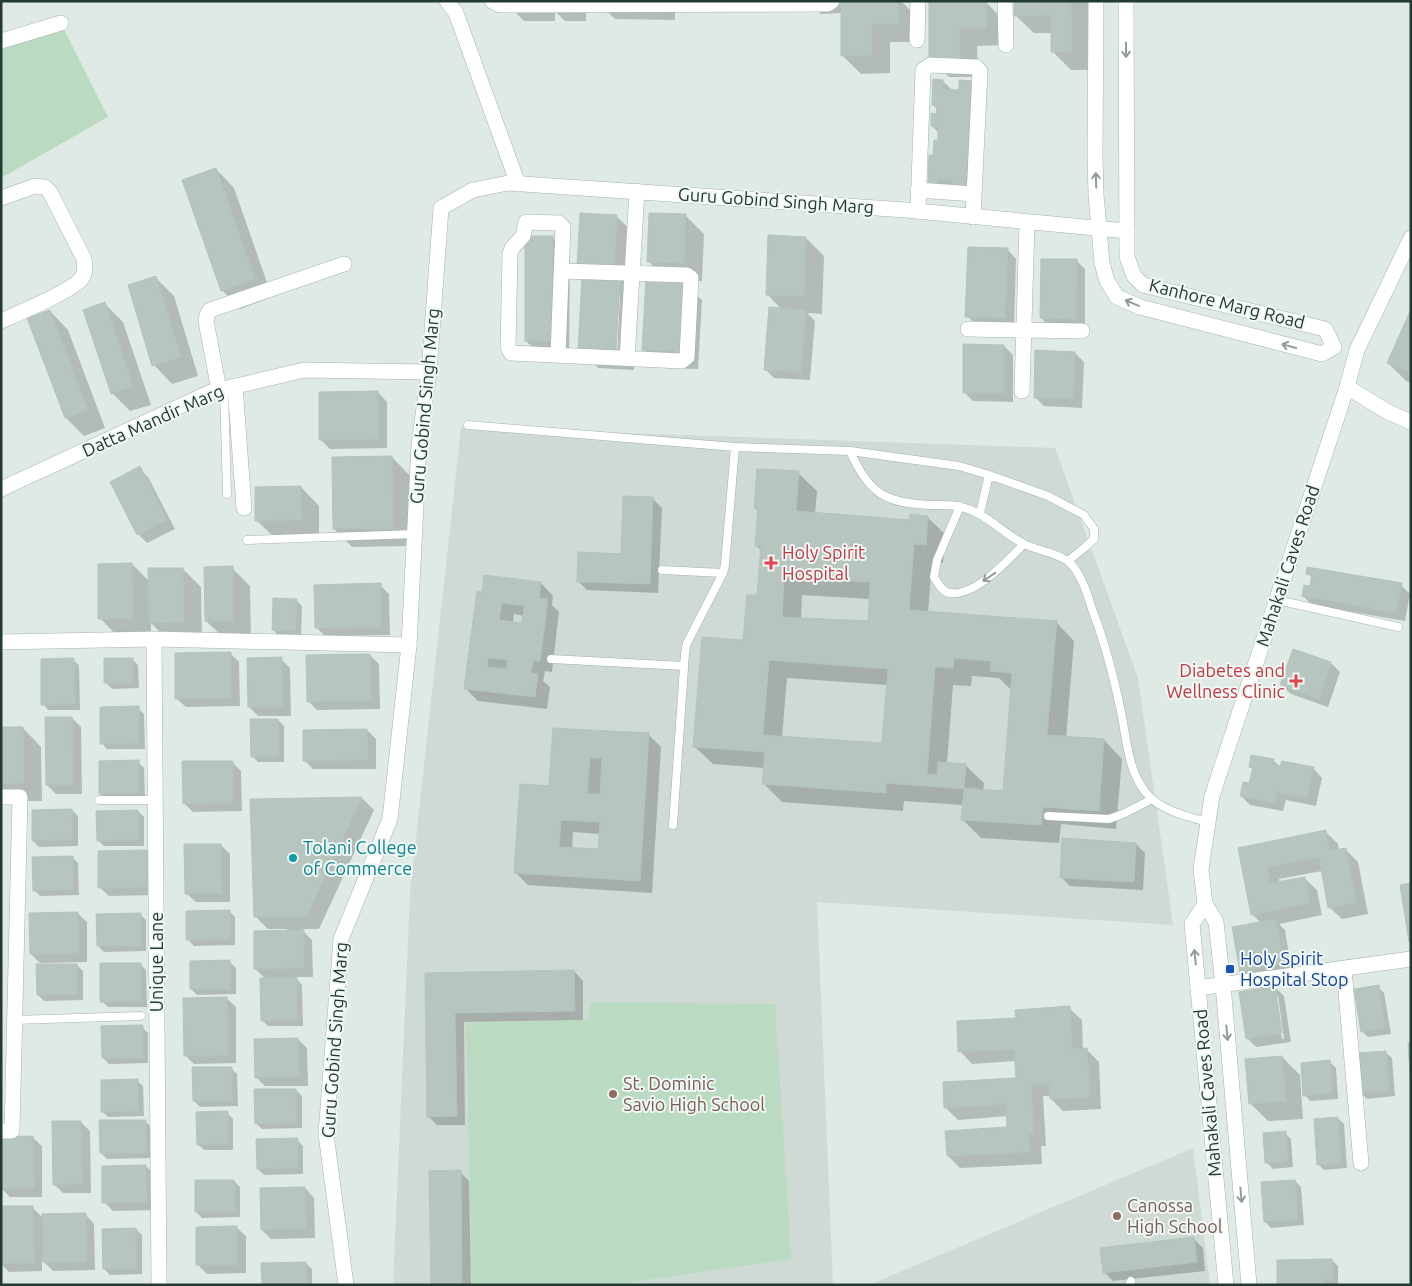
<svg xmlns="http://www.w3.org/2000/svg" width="1412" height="1286" font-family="Ubuntu,sans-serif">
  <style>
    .built { fill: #cfdad4 }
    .green { fill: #badbc1 }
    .shadow { fill: #0003; fill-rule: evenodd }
    .building { fill: #b6c5be; stroke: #b3c4bc; fill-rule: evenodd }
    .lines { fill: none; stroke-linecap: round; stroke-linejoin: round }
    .service-casing { stroke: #a3b2ac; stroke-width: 9 }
    .minor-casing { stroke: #a3b2ac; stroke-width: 16 }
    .tertiary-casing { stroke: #a3b2ac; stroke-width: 16 }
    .secondary-casing { stroke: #a0b6ad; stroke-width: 16 }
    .service { stroke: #fff; stroke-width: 8 }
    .minor { stroke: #fff; stroke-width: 15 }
    .tertiary { stroke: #fff; stroke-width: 15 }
    .secondary { stroke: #fff; stroke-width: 15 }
    .oneway { stroke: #909c98 }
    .health-dot { fill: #e0444e; stroke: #f0f7f4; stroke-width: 2 }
    .culture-dot { fill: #0f9aa8; stroke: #f0f7f4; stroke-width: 2 }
    .transit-dot { fill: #1a4fb4; stroke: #f0f7f4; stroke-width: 2 }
    .education-dot { fill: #8d6e63; stroke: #f0f7f4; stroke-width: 2 }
    .labels { text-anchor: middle; stroke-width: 4; stroke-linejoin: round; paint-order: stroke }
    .street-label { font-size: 18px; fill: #223a32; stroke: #f0f7f4 }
    .health-label { font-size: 18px; fill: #be3a42; stroke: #f0f7f4; text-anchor: start }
    .culture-label { font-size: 18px; fill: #0d838f; stroke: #f0f7f4; text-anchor: start }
    .transit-label { font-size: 18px; fill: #164399; stroke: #f0f7f4; text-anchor: start }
    .education-label { font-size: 18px; fill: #785e54; stroke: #f0f7f4; text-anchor: start }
  </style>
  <rect width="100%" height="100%" fill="#e0eae5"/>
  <path class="built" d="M461 427 1055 448 1138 678 1173 925 817 902 833 1285H393L410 894Z
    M1193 1148 1210 1285H869Z"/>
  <path class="green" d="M61 23 108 117 1 178V48Z
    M590 1002 775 1004 791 1259 612 1285H472L466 1023 589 1020Z"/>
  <path class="shadow" d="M586 1V21H565L555 11V21H524L506 3Z
    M596 1H675V20L615 19Z
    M809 1H901L916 16V42H890V73L861 74 842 55V13L821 14Z
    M985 1 1003 20 1004 45 977 46 978 77H949L931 59Z
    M1015 1H1089L1090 70H1071L1053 52 1052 33H1034L1015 15Z
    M943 81 952 90 960 91 971 82 980 91 976 194 929 184 939 142V133L932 126 938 115V110L933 105Z
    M216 169 234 188 272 297 240 309 222 290Z
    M616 216 635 234 637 298 634 370 598 368 580 350 583 278ZM617 295H620L617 359 614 358Z
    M686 216 704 234 702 281H682L702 300 698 369 662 368 643 349 668 281 649 262Z
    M552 237 570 255 569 359H544L526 341Z
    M806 238 824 256 822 314 807 313 815 321 810 380 774 378 765 369 782 310 767 294Z
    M1007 249 1016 259 1014 326 976 325 967 316Z
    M1076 260 1085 269V327H1050L1041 318Z
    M156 278 174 296 198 376 172 384 154 365Z
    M105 304 123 322 151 405 130 411 112 393Z
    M50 311 68 330 105 428 84 436 66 418Z
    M1411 312V383L1406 381 1388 363Z
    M1004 346 1013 355V402L973 401 964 392Z
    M1075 353 1084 362 1082 408 1044 406 1035 397Z
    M378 392 387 402V448L330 449 321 440Z
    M392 457 410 476 411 546 352 547 334 529Z
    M139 468 148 477 175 529 147 543 138 534Z
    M798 473 817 491 815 514 911 521 927 517 946 535 943 563 932 562 928 613 1056 622 1074 641 1066 738 1104 740 1122 759 1116 829 1061 824 1059 843 981 838 962 819 963 805 904 801 903 811 782 802 764 784 765 768 713 764 694 746 744 641 759 597 762 551 756 545 759 512 755 508ZM802 595 870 599 869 622 801 619ZM972 676 999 678 1010 689H1012L1004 792 983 791 984 783 965 765 947 764 953 685 971 686ZM787 678 888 685 883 745 782 737Z
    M301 487 319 506V537L275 538 256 520Z
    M652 498 662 508 658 593 587 590 578 581 622 555Z
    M132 564 150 582 183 569 201 587 202 640H168L151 623V636L118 637 100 618Z
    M232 568 250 586 251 638 225 639 206 621Z
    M1307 573 1401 585 1410 594 1405 621 1312 605 1303 596 1311 588 1313 579Z
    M485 576 541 583 553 596 552 605 559 612 552 672 545 671 543 681 550 687 547 709 478 701 465 688ZM514 614 524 616 523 624 513 623Z
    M380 585 389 594 390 635 325 636 316 627Z
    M296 600 302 606 301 636H279L273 630Z
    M1294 650 1331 663 1340 672 1328 707 1291 694 1281 685Z
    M230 653 239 662 240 706 186 707 176 698Z
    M370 655 379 664 380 709 317 710 308 701Z
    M132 659 138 665 139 688 112 689 106 683Z
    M281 659 290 668 291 716H258L249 707Z
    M73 660 79 665 80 710H48L43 704Z
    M138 708 144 714 145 749H107L102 743Z
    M72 718 81 727 82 794H56L47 785Z
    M278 720 284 726V762H258L252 756Z
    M23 728 41 747 42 801H16L1 787V729Z
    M554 729 649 735 661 747 652 893 528 885 516 873 550 788ZM573 832 600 834 599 851 572 849Z
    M367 730 376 739V769H313L304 760Z
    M1273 760 1281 768H1313L1322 778 1316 806 1286 800 1283 811 1250 805 1241 796 1250 785 1254 770 1250 766Z
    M138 762 144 768 145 798 106 799 100 793Z
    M232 762 241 771 242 811 193 812 184 803Z
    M362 798 374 810 319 929H301L312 940 313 977H295L302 985 303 1026H268L262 1020 266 979 255 969 287 931V929H268L255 916 251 800Z
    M72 810 78 816V846L39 847 33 841Z
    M138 811 144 817V846H104L98 840Z
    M1326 832 1338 844 1339 851 1345 849 1358 862 1368 914 1342 919 1329 907 1322 871 1279 879V883L1304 878 1317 890 1322 915 1279 924 1285 930 1292 973 1250 981 1241 972 1261 923 1252 914 1239 849Z
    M1136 844 1145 853 1143 890 1070 886 1061 877Z
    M221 845 230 854V902H196L186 893Z
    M147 851 156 860 157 895 109 896 99 887Z
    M72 857 78 863 79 895 40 896 34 890Z
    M229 911 235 917V945L194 946 188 940Z
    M77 913 87 922V962L40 963 31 954Z
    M140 914 146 920V951L104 952 98 946Z
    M230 962 236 968V994L197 995 191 989Z
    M140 964 146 970 147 1007H108L102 1001Z
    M77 965 83 971V1000L44 1001 38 995Z
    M574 971 583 981V1020L464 1022 465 1125H437L428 1116 426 974Z
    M1275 987 1284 996 1291 1042 1256 1047 1247 1038ZM1275 996H1278L1284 1039H1282Z
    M1378 987 1384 993 1391 1034 1368 1037 1362 1031Z
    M226 998 236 1007V1063L194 1064 185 1055Z
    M1069 1008 1082 1020 1083 1050H1087L1099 1062 1101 1109 1063 1111 1051 1099V1096H1043L1046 1146H1041L1042 1164 960 1168 948 1156 1009 1128 1008 1116 958 1120 945 1107 1017 1079 1016 1061 972 1064 960 1051 1017 1019Z
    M142 1027 148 1033V1063L109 1064 103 1058Z
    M298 1039 307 1048 308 1086H265L256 1077Z
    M1386 1053 1392 1058 1395 1096 1367 1099 1361 1093Z
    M1282 1057 1300 1075 1303 1119 1268 1121 1250 1103Z
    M1330 1062 1336 1068 1338 1099 1310 1101 1305 1095Z
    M231 1068 237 1074 238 1106 200 1107 194 1101Z
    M137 1081 143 1086 144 1116 108 1117 102 1111Z
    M296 1090 302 1096V1128L262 1129 256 1123Z
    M227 1113 233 1119V1150H204L198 1144Z
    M1338 1118 1344 1124 1347 1168 1324 1170 1318 1164Z
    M145 1121 151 1127 152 1158 107 1159 101 1153Z
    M81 1122 90 1131 91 1193H63L54 1184Z
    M1285 1133 1291 1139 1293 1167 1273 1169 1267 1163Z
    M32 1137 42 1146V1197H10L1 1188Z
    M297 1140 303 1146V1174L264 1175 258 1169Z
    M146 1166 155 1175V1210L113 1211 104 1202Z
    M460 1172 469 1181 471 1285H432Z
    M234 1181 240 1187V1217L202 1218 196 1212Z
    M1295 1181 1301 1187 1304 1225 1271 1228 1265 1222 1263 1183Z
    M305 1188 314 1198 315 1238 271 1239 262 1230Z
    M32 1207 43 1218 85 1214 94 1224 95 1270 53 1271 42 1260V1271L9 1272 1 1264V1208Z
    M236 1227 246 1236V1273L207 1274 198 1265Z
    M136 1229 142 1235V1274L110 1275 104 1269Z
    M1194 1239 1203 1248 1205 1271 1113 1281 1104 1272Z
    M1332 1260 1338 1266V1285H1278Z
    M306 1263 312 1269V1285H263Z"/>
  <path class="building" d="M841 1H898V24H872V55L841 56Z
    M929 1H986V28H960V59H929Z
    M1014 1H1071L1072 52H1051V15L1014 16Z
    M933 79 943 80V89L959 90V80L972 81 967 186 952 185V179H938L937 185 928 184 929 155H933L934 140H938V127L931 126V113L936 114 937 106 932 105Z
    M216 168 255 279 221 291 182 180Z
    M580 213 617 215 614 268 577 266Z
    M649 213 686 214 684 263 647 262Z
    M768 235 806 237 804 296 766 295Z
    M525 236H553L552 341H525Z
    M968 247 1008 248 1005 318 965 317Z
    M1041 259H1077L1076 319 1040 318Z
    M156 276 181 357 152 366 128 285Z
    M582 277 620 279 616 352 578 350Z
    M646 279 684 280 680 351 642 350Z
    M105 302 133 386 111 394 83 310Z
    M769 307 806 310 801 372 764 370Z
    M1411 309V373L1387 363Z
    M50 310 88 410 65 418 27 318Z
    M963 344 1004 345V393H963Z
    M1035 350 1075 352 1073 399 1034 398Z
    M378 391V439L319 440V392Z
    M392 456 393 528 333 529 332 457Z
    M140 466 167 520 137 535 110 482Z
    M757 469 799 471 796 511 910 520V514L928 516 926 545 914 544 909 610 1057 621 1047 735 1104 739 1099 811 1043 807 1041 825 961 820 964 789 886 783V793L762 784 765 752 693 747 702 637 743 640 747 595H757L761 546H755L758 509 754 508ZM784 578 870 582 868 621 782 617ZM954 658 991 661 990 671 1012 673 1003 791 964 788 966 764 938 762 937 775 927 774 935 667 953 668ZM769 660 888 669 882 743 763 735Z
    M301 486 302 520 255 521V487Z
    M623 496 653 497 650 584 577 582 578 552 621 554Z
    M132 563 133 618 98 619V564Z
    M233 566V621H205L204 567Z
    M1307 567 1402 583 1396 613 1302 596 1304 585 1310 586 1312 575 1306 574Z
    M148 568H183L184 622 149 623Z
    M484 575 541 582 539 598 548 599 540 661 533 660 531 673 538 674 535 697 464 689 477 591 482 592ZM502 603 524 606 522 623 499 620ZM488 658 508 660 507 669 487 667Z
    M381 583V627L315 628 314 585Z
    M273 598 297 599 295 631 272 630Z
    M1293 649 1331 662 1319 699 1280 685Z
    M231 652V698L175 699V653Z
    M370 654 371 701 307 702 306 655Z
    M282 657V707H248L247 658Z
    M74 658V704L41 705V659Z
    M104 658H133V683H104Z
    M139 706V743L100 744V707Z
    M45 717H72L73 785H46Z
    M250 719H278L279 756 251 757Z
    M1 727H23L24 783 1 784Z
    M553 728 649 733 640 881 514 873 520 784 549 786ZM590 758H602L600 794H587ZM561 820 600 822 598 849 559 847Z
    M367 729 368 760 303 761V730Z
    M1251 755 1274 759 1273 765 1280 766 1282 761 1314 767 1307 798 1277 792 1275 803 1240 796 1243 782 1249 783 1253 768 1249 767Z
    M139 760V793L99 794V761Z
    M182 761H233V803L183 804Z
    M362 797 306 917H254L250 799Z
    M72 809 73 840 32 841V810Z
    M138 810 139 840 97 841 96 811Z
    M1326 830 1330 851 1346 848 1356 902 1328 908 1319 857 1267 867 1270 883 1305 877 1310 903 1251 915 1238 848Z
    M1062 838 1136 843 1134 882 1060 878Z
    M184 844H221L222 893 185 894Z
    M147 850 148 887 98 888V851Z
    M73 856V890L33 891 32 857Z
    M1411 883V942H1409L1400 885Z
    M230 910V939L186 940V911Z
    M78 912V953L30 954 29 913Z
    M141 913V946H97L96 914Z
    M1276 919 1284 964 1240 972 1232 927Z
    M304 930V968L254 969V931Z
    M230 960V989H190V961Z
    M100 963H141V1001L100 1002Z
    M36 964H77V994L37 995Z
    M574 970 575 1011 455 1013 457 1116 427 1117 425 973Z
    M297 977V1020L261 1021 260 978Z
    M1379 985 1385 1028 1361 1032 1354 989Z
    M1275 986 1282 1033 1246 1039 1239 992Z
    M227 997 228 1055 184 1056 183 998Z
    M1070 1006 1072 1049 1087 1048 1090 1097 1050 1099 1049 1084 1031 1085 1034 1134H1029L1030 1152 947 1156 945 1131 1007 1127 1006 1104 944 1108 943 1082 1016 1078 1014 1049 958 1052 957 1021 1016 1018 1015 1010Z
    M143 1025V1058H102L101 1026Z
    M298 1038 299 1077 255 1078 254 1039Z
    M1408 1043H1411V1088Z
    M1386 1051 1389 1091 1359 1093 1357 1053Z
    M1282 1056 1286 1101 1249 1104 1245 1059Z
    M1330 1060 1333 1093 1303 1096 1301 1063Z
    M192 1067H232V1101H193Z
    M138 1079V1111L101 1112V1080Z
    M254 1089H296L297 1123 255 1124Z
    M228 1111V1144L197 1145 196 1112Z
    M1338 1117 1341 1163 1317 1165 1314 1119Z
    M99 1120H146V1153H100Z
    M52 1121H81L82 1184 53 1185Z
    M1286 1131 1288 1161 1265 1163 1263 1133Z
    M33 1136 34 1188 1 1189V1137Z
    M298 1138V1168L257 1169 256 1139Z
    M146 1165 147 1202 102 1203V1166Z
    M461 1170 462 1285H431L429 1171Z
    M195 1180H234L235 1212H195Z
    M1295 1180 1298 1220 1264 1222 1261 1182Z
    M305 1187 306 1229 261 1230 260 1188Z
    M1 1206H33L34 1263H1Z
    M86 1213V1262H43L42 1214Z
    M237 1226V1265H196V1227Z
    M136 1228 137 1269H103L102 1229Z
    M1194 1237 1197 1262 1103 1273 1100 1248Z
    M1332 1259 1333 1280H1324V1285H1277V1260Z
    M306 1262 307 1285H262L261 1263Z"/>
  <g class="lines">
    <defs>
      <path id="service" d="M224 389 227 494
        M468 425 735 447 850 451C869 494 885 503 931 505 941 505 952 504 961 507 987 513 1003 534 1026 545 1037 550 1060 554 1069 562 1081 573 1087 593 1092 609 1104 640 1113 674 1120 707 1127 737 1127 777 1152 799 1167 812 1189 817 1208 822
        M850 451 959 466 989 475
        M960 506 937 560 934 577C938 583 942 592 950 593 975 597 1008 560 1024 544
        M980 513 989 475 1048 496 1084 515 1094 529V539L1084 548 1068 561
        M247 540 414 534
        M662 570 723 573
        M1277 600 1398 627
        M551 659 684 666
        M99 800H156
        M1048 816 1109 819 1125 813 1152 799
        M673 825 685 653 687 643 723 573 725 565 735 447
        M14 1020 141 1016
        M1129 1285 1131 1281"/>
      <path id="minor" d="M447 1 456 13 518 184
        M492 1 500 5 828 4 832 1
        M1005 1 1006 45
        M917 40 918 1
        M1 41 61 23
        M918 190 974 194
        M1 198 35 186 45 187 50 192 84 259C85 266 86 272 82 278 74 290 17 314 1 321
        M918 211 923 70 930 65 976 67 980 71 973 217
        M968 329 1082 331
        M558 355 563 227 559 223 526 222 523 236 512 248 510 254 508 347 511 353 682 361 687 357 691 278 687 275 562 271
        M627 358 637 191
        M235 386 244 508
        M1347 387 1388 412 1411 422
        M219 390 206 321 207 315 210 310 344 264
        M1022 391 1027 223
        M154 639 159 1285
        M1 642 154 639 409 645
        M1 797H20L12 1131H1
        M1344 969 1361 1163
        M1198 988 1411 959"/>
      <path id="tertiary" d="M1 489 211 392 304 370 429 372
        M346 1285 326 1134 341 939 390 819 409 645 419 444 429 372 441 208 473 190 508 183 906 210 1127 231"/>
      <path id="secondary" d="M1096 1 1095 156 1096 195 1102 263 1107 281 1117 297 1140 307 1322 354 1334 347
        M1126 1 1127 257 1134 276 1143 285 1325 329 1334 347
        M1205 904 1192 924 1226 1285
        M1249 1285 1223 985 1216 922 1205 904 1201 869 1212 796 1347 387 1357 350 1411 238"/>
    </defs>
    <use href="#service" class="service-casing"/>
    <use href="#minor" class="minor-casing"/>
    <use href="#tertiary" class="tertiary-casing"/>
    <use href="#secondary" class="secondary-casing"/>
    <use href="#service" class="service"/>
    <use href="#minor" class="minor"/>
    <use href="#tertiary" class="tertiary"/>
    <use href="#secondary" class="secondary"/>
  </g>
  <defs><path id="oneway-shaft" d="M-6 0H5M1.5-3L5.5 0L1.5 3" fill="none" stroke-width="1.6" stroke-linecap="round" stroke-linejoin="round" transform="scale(1.25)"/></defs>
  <g class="oneway">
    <use href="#oneway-shaft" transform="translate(1126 50) rotate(90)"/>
    <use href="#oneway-shaft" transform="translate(1096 180) rotate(-92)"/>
    <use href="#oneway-shaft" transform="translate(1132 303) rotate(-157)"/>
    <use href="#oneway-shaft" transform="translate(1289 346) rotate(-165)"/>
    <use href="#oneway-shaft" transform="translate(989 577) rotate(146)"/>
    <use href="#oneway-shaft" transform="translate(1195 957) rotate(-96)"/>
    <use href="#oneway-shaft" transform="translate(1227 1033) rotate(85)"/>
    <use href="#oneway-shaft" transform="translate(1241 1195) rotate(85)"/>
  </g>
  <g class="health-dot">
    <path d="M768.5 555.5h5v5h5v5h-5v5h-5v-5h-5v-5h5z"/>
    <path d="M1293.5 673.5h5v5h5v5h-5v5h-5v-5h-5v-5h5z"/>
  </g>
  <circle class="culture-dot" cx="293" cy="858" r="5"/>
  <rect class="transit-dot" x="1225" y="964" width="10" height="10" rx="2.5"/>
  <g class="education-dot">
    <circle cx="613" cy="1094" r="5"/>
    <circle cx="1117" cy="1216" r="5"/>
  </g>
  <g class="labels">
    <g class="street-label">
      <text transform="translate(776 201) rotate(4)" y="6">Guru Gobind Singh Marg</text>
      <text transform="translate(1227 304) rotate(14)" y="6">Kanhore Marg Road</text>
      <text transform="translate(425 406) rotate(-85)" y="6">Guru Gobind Singh Marg</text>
      <text transform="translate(153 421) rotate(-24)" y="6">Datta Mandir Marg</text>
      <text transform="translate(1288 566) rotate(-72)" y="6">Mahakali Caves Road</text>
      <text transform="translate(157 962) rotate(-90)" y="6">Unique Lane</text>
      <text transform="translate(335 1040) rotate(-86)" y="6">Guru Gobind Singh Marg</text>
      <text transform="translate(1208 1093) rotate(-95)" y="6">Mahakali Caves Road</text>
    </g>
    <g class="health-label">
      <text x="782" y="559">Holy Spirit<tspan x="782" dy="21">Hospital</tspan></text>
      <text x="1285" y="677" text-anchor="end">Diabetes and<tspan x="1285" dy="21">Wellness Clinic</tspan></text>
    </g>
    <g class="culture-label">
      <text x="303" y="854">Tolani College<tspan x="303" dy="21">of Commerce</tspan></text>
    </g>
    <g class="transit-label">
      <text x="1240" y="965">Holy Spirit<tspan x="1240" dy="21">Hospital Stop</tspan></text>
    </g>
    <g class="education-label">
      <text x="623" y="1090">St. Dominic<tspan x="623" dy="21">Savio High School</tspan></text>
      <text x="1127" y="1212">Canossa<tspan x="1127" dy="21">High School</tspan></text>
    </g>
  </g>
  <rect width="1412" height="1286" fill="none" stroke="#223a32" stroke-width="5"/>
</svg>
